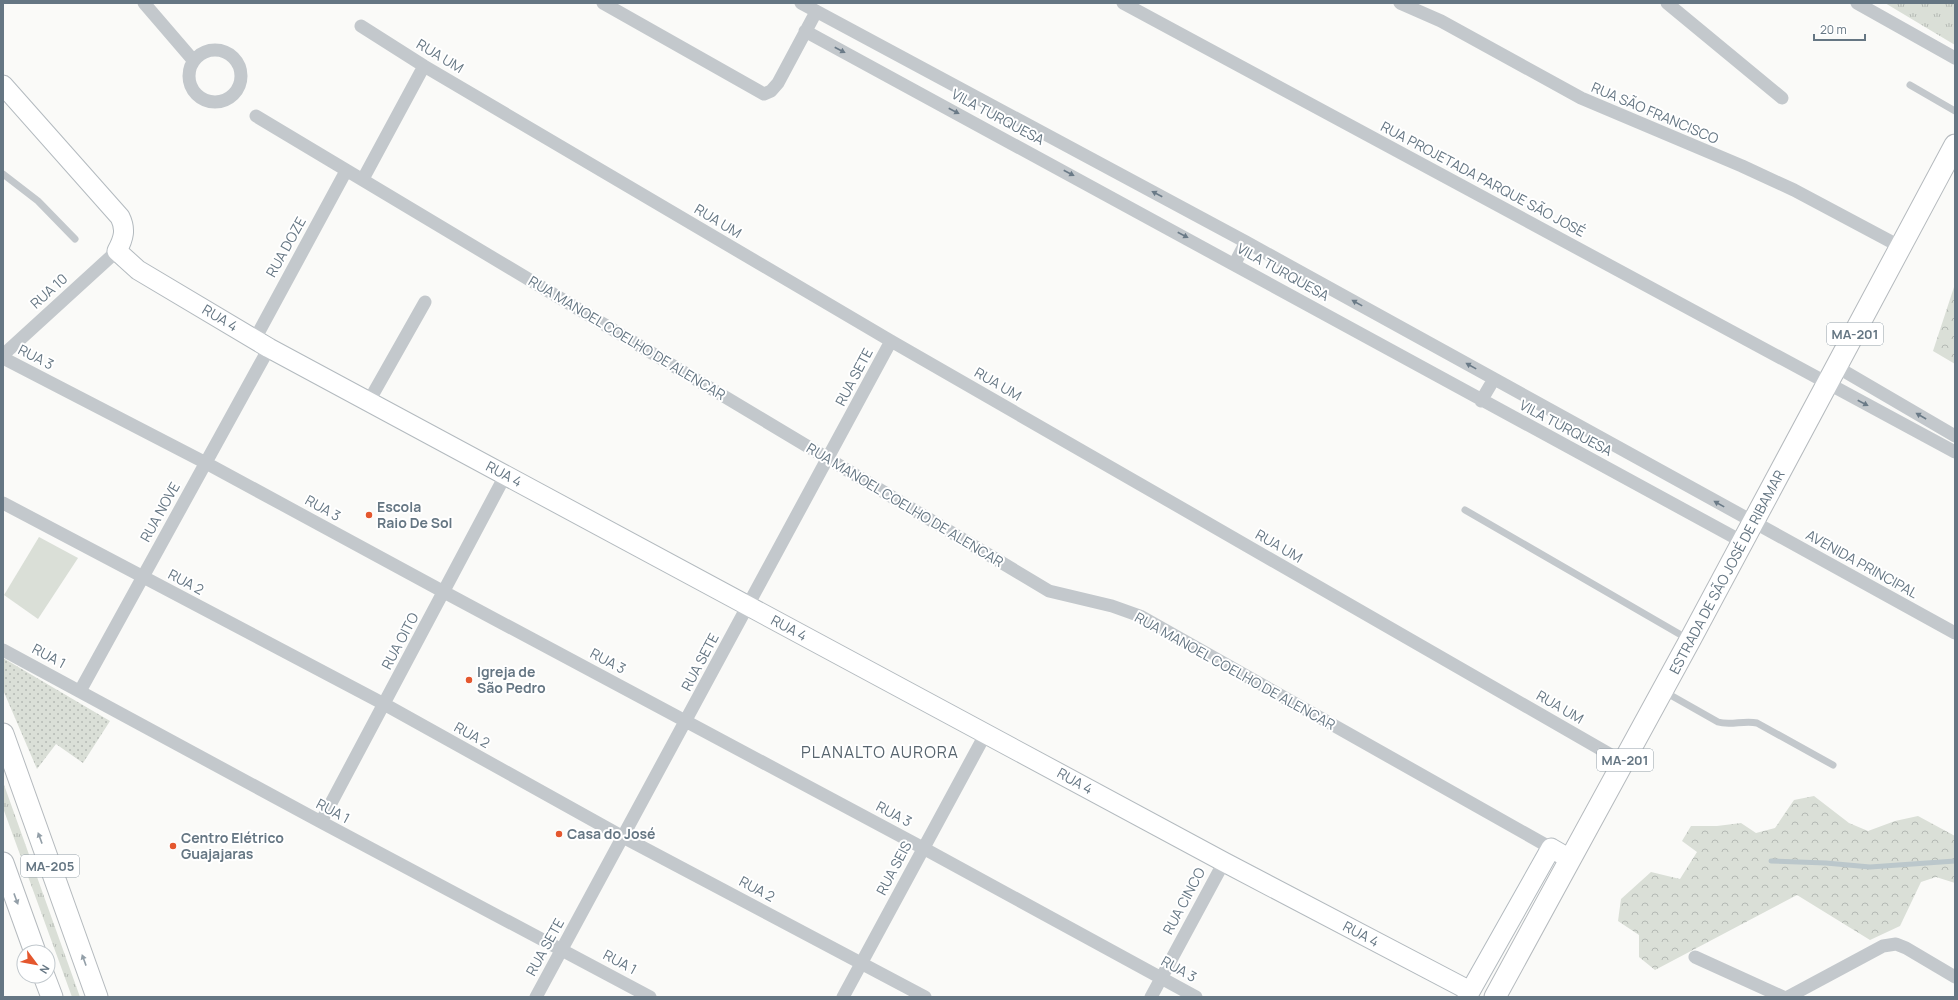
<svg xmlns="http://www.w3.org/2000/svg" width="1958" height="1000" font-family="Manrope,sans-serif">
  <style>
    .grass { fill: url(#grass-tufts) }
    .forest { fill: url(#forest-crowns) }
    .park { fill: url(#park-dots) }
    .pitch { fill: #dadfd7 }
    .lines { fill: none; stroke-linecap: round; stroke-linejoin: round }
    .stream { stroke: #bbc7cb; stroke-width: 5 }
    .secondary-casing { stroke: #b3babf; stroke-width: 21 }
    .primary-casing { stroke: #b5babe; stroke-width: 23 }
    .lane { stroke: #c3c8cc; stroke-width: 7 }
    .street { stroke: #c3c8cc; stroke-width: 13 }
    .secondary { stroke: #fff; stroke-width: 19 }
    .primary { stroke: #fff; stroke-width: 21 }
    .oneway { fill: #6a7a87 }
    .oneway2 { fill: #939fa8 }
    .poi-dot { fill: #e4572e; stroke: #fff; stroke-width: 1.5 }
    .labels { text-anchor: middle; stroke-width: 4; stroke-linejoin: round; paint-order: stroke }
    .shield { fill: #fff; stroke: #939fa8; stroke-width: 1 }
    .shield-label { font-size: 13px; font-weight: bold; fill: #657683 }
    .street-label { font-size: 14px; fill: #657683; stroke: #fff }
    .poi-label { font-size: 14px; font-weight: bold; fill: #657683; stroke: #fff; text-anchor: start }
    .quarter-label { font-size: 16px; letter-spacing: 1px; fill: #57646e; stroke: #fff }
  </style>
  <defs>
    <pattern id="grass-tufts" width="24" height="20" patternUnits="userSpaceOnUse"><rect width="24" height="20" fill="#dadfd7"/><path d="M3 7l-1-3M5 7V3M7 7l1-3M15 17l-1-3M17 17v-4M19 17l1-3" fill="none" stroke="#b4b9b4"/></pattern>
    <pattern id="forest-crowns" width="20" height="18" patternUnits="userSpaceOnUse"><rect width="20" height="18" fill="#dadfd7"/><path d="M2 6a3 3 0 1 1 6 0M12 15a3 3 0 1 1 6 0" fill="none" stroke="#b4b9b4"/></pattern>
    <pattern id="park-dots" width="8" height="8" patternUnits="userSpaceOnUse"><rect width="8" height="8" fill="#dadfd7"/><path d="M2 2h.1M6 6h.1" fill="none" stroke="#b4b9b4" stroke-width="1.8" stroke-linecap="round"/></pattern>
  </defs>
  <rect width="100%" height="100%" fill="#fafaf8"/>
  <path class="grass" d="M1885 3H1955V45Z
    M3 782 80 997H72L3 808Z"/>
  <path class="forest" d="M1955 284V364L1933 351Z
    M1814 796 1849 823 1868 831 1895 821 1918 816 1955 836V883L1936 877 1921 882 1900 926 1870 940 1797 895 1655 970 1639 957V935L1618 921 1621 899 1651 872 1680 879 1697 852 1682 841 1691 826H1717L1741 823 1756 833 1775 828 1794 800Z"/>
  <path class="park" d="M3 658 110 721 83 763 56 744 37 769 3 690Z"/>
  <path class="pitch" d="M39 537 78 558 38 619 4 595Z"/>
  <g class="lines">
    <path class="stream" d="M1771 861 1826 863 1870 867 1955 861"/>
    <defs>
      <path id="secondary" d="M3 85 120 217C126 229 124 238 117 251L138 270 269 348 1224 862 1470 991
        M1467 997 1551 848 1570 859"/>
      <path id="primary" d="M3 734 97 997
        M3 863 35 952
        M44 976 52 997
        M1495 997 1690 640 1955 145"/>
    </defs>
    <use href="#secondary" class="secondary-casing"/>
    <use href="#primary" class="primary-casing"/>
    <path class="lane" d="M1910 85 1955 111
      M3 174 38 201 75 239
      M1465 510 1688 639
      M1665 692 1718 722C1730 726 1744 720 1757 723L1833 765"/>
    <path class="street" d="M144 3 193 60
      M603 3 764 94 771 91 778 83 816 12
      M801 3 1246 242 1955 633
      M1123 3 1955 452
      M1400 3 1441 21 1581 98 1742 166 1794 190 1901 247
      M1667 3 1782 98
      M1857 3 1955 58
      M361 26 424 66 891 341 1623 762
      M805 31C1119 200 1430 373 1743 542
      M189 76a26 26 0 1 1 52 0a26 26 0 1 1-52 0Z
      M256 116 1049 591 1112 606 1140 616 1551 848
      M363 179 424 66
      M1235 263 1246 242
      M255 339 346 171
      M3 355 117 251
      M3 358 206 463 444 592 923 848 1196 997
      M1837 367 1955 436
      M369 401 425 302
      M1481 401 1494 379
      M3 503 384 704 623 837 925 997
      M3 650 321 822 650 997
      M80 691 269 348
      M321 822 506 474
      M1695 957 1783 997
      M536 997 891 341
      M843 997 986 733
      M1151 997 1224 862
      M1788 997 1883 946 1896 944 1906 948 1955 977"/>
    <use href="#secondary" class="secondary"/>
    <use href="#primary" class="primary"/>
  </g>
  <defs><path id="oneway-solid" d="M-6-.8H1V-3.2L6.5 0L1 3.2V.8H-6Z"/></defs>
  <g class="oneway">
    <use href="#oneway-solid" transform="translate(840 50) rotate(28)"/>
    <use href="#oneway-solid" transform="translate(954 111) rotate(28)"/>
    <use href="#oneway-solid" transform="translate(1069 173) rotate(28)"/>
    <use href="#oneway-solid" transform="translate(1157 194) rotate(-152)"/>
    <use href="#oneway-solid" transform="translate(1183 235) rotate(28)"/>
    <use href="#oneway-solid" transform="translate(1357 303) rotate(-151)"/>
    <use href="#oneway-solid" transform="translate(1471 366) rotate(-151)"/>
    <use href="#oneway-solid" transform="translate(1863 403) rotate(28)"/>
    <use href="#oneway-solid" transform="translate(1921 416) rotate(-150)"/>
    <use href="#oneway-solid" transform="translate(1719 504) rotate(-151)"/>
  </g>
  <g class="oneway2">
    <use href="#oneway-solid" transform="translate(40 838) rotate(-110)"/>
    <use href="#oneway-solid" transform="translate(16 899) rotate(70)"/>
    <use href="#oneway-solid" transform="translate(84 960) rotate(-110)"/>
  </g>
  <g class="poi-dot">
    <circle cx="369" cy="515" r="4"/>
    <circle cx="469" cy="680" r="4"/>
    <circle cx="559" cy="834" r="4"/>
    <circle cx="173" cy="846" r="4"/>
  </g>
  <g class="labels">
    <g class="shield">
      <rect x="1827" y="323" width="56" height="22" rx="3"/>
      <rect x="1597" y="749" width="56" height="22" rx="3"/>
      <rect x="21" y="855" width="58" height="22" rx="3"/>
    </g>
    <g class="shield-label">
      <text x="1855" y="339">MA-201</text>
      <text x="1625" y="765">MA-201</text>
      <text x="50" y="871">MA-205</text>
    </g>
    <g class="street-label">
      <text transform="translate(440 56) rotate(31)" y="5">RUA UM</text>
      <text transform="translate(1655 113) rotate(23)" y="5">RUA SÃO FRANCISCO</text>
      <text transform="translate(998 117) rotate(28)" y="5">VILA TURQUESA</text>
      <text transform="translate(1483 179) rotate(28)" y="5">RUA PROJETADA PARQUE SÃO JOSÉ</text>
      <text transform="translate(718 221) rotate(31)" y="5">RUA UM</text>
      <text transform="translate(286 247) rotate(-61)" y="5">RUA DOZE</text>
      <text transform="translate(1283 272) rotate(29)" y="5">VILA TURQUESA</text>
      <text transform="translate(49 291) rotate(-42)" y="5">RUA 10</text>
      <text transform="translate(220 318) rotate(31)" y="5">RUA 4</text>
      <text transform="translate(627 338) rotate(31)" y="5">RUA MANOEL COELHO DE ALENCAR</text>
      <text transform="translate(36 357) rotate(27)" y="5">RUA 3</text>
      <text transform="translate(854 377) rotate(-62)" y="5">RUA SETE</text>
      <text transform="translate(998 384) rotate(30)" y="5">RUA UM</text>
      <text transform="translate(1566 428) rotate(28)" y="5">VILA TURQUESA</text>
      <text transform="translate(504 474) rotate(28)" y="5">RUA 4</text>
      <text transform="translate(905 505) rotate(31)" y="5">RUA MANOEL COELHO DE ALENCAR</text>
      <text transform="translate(323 508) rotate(29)" y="5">RUA 3</text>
      <text transform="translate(160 512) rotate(-61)" y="5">RUA NOVE</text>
      <text transform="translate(1279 546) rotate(30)" y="5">RUA UM</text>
      <text transform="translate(1862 564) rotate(29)" y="5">AVENIDA PRINCIPAL</text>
      <text transform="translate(1727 572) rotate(-62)" y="5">ESTRADA DE SÃO JOSÉ DE RIBAMAR</text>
      <text transform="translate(186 582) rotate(28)" y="5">RUA 2</text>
      <text transform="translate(789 628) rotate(28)" y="5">RUA 4</text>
      <text transform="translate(400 641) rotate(-62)" y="5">RUA OITO</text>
      <text transform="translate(49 656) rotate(28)" y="5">RUA 1</text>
      <text transform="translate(608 661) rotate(28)" y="5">RUA 3</text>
      <text transform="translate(700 662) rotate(-62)" y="5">RUA SETE</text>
      <text transform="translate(1235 671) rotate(29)" y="5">RUA MANOEL COELHO DE ALENCAR</text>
      <text transform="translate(1560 707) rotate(30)" y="5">RUA UM</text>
      <text transform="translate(472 735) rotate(29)" y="5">RUA 2</text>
      <text transform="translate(1075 781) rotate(29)" y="5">RUA 4</text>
      <text transform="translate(333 811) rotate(28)" y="5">RUA 1</text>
      <text transform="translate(894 814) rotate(28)" y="5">RUA 3</text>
      <text transform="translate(894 868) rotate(-62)" y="5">RUA SEIS</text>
      <text transform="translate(757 889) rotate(28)" y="5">RUA 2</text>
      <text transform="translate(1184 901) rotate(-62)" y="5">RUA CINCO</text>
      <text transform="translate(1361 934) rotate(28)" y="5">RUA 4</text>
      <text transform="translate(545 947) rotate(-61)" y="5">RUA SETE</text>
      <text transform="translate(620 962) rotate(28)" y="5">RUA 1</text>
      <text transform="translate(1179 969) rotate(29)" y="5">RUA 3</text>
    </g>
    <g class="poi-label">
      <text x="377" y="512">Escola<tspan x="377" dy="16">Raio De Sol</tspan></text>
      <text x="477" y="677">Igreja de<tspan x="477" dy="16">São Pedro</tspan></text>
      <text x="567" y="839">Casa do José</text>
      <text x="181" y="843">Centro Elétrico<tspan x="181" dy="16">Guajajaras</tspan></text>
    </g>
    <g class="quarter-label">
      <text x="880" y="758">PLANALTO AURORA</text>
    </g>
  </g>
  <rect width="1958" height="1000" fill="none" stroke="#657683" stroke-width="8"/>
  <g transform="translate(36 964) rotate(122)"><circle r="19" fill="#ffffff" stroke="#c1c8cd"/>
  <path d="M0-3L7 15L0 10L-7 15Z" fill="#e4572e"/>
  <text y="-6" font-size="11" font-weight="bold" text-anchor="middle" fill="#657683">N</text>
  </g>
  <path d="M1814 34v6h51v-6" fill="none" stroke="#657683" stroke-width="2"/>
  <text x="1820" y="34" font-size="12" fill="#657683" stroke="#ffffff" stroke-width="3" paint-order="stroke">20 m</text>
</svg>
